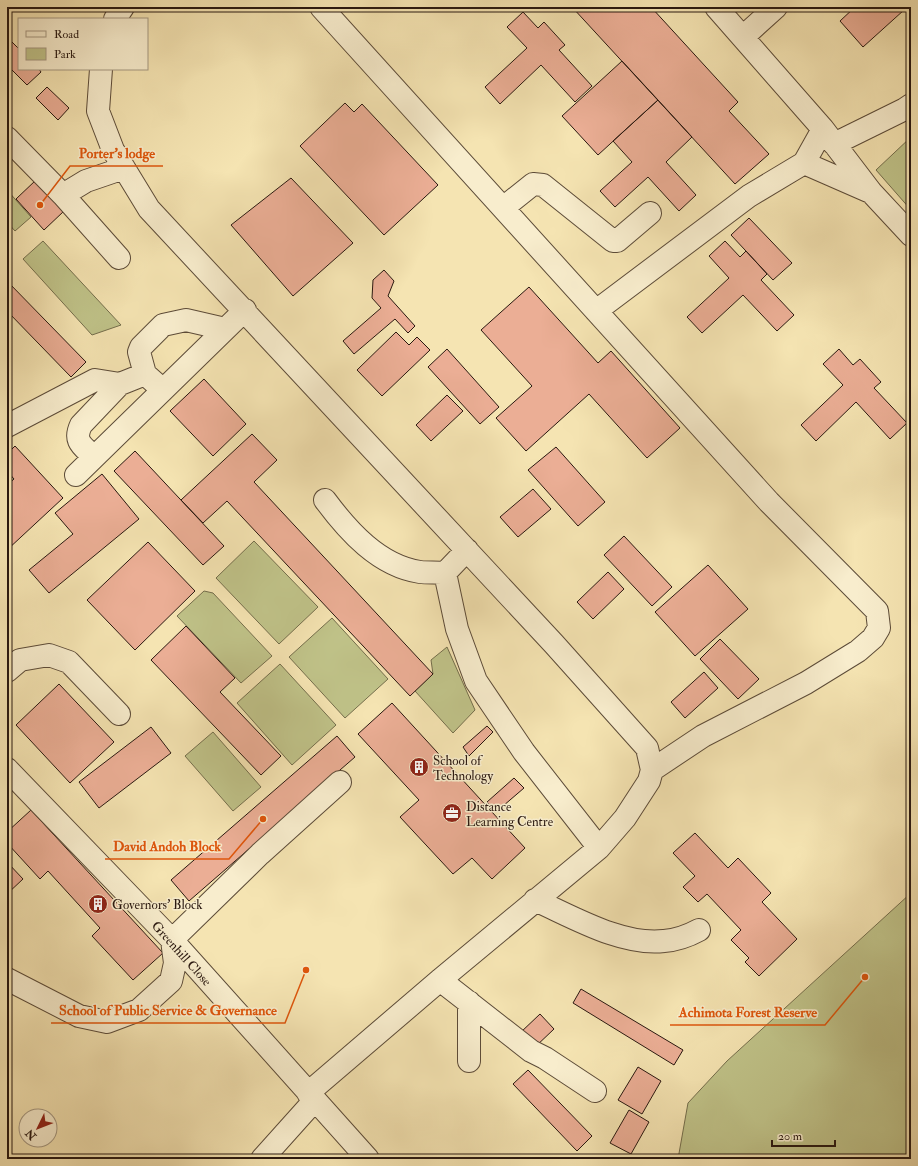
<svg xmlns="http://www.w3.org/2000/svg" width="918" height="1166" font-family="'IM FELL Double Pica',serif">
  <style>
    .green { fill: #c0c389; stroke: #746e4c }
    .building { fill: #ebae95; stroke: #291810 }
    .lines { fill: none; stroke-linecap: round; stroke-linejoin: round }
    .minor-casing { stroke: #5c4b38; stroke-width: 24 }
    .minor { stroke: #f8edcd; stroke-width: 22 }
    .labels { text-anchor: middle; stroke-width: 3; stroke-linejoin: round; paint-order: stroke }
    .poi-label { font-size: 13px; fill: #291810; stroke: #f8edcd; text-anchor: start }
    .street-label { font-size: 13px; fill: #291810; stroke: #f8edcd }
    .leader { fill: none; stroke: #de560c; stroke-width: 1.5 }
    .callout-dot { fill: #de560c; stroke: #f8edcd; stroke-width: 1.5 }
    .callout-label { font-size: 14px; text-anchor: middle; font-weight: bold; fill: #de560c; stroke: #f8edcd; stroke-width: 3; stroke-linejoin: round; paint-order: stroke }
  </style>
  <rect width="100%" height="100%" fill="#f5e4b2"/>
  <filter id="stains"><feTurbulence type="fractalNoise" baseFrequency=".005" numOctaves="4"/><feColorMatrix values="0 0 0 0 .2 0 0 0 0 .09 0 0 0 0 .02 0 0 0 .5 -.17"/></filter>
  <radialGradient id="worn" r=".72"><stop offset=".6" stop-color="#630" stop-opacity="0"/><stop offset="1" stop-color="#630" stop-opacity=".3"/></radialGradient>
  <path class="green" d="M911 137V210L876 170Z
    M7 190 31 217 15 231 7 222Z
    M43 241 121 325 92 335 23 259Z
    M254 541 318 607 279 644 216 578Z
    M204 591 213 593 272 656 241 683 177 616Z
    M332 618 388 679 345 718 289 657Z
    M447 647 475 710 453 733 415 691 433 674 431 660Z
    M280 664 336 725 292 765 237 703Z
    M213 732 261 787 233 811 185 756Z
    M911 893V1159H678L688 1103 727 1061Z"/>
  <path class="building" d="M572 7H651L738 102 729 111 769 154 735 184Z
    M855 7H901L904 10 863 47 840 21Z
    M523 12 538 28 544 22 565 45 559 50 592 86 575 102 541 65 500 104 485 87 527 48 507 27Z
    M7 37 19 49V69H39L41 72 27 85 7 65Z
    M622 61 658 100 598 155 562 116Z
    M47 87 69 108 58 120 36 98Z
    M658 100 692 137 666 162 696 195 679 211 648 177 615 207 600 191 632 162 613 141Z
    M345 103 354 112 362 104 438 185 384 235 300 146Z
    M291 178 353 243 293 296 231 225Z
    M36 180 64 211 44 230 16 199Z
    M749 218 792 263 773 280 731 235Z
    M725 241 740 257 746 251 767 274 761 280 794 315 777 331 743 295 702 333 687 317 729 278 709 256Z
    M384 270 394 281 388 296 415 326 408 333 395 319 354 354 343 341 381 308 372 298 373 280Z
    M7 281 86 362 71 377 7 311Z
    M529 287 598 363 611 351 680 428 647 458 589 394 526 451 496 418 532 386 481 330Z
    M396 332 409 345 417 337 430 350 382 396 357 370Z
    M447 349 499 407 480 424 428 367Z
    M839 349 853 365 860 359 881 382 874 388 907 423 890 439 856 402 816 441 801 425 843 385 823 364Z
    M204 379 246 424 213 456 170 411Z
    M447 395 463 411 431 441 416 425Z
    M252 434 277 460 254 482 433 674 410 696 227 501 203 523 181 500Z
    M15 446 63 498 7 550V485L14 479 7 471V454Z
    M556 447 605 502 578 526 528 470Z
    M135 451 224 546 203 565 114 471Z
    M102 474 139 519 49 593 29 570 73 534 55 513Z
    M533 489 551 509 518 537 500 517Z
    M911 535V544L906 539Z
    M624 536 672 587 652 606 604 555Z
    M148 542 195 591 135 650 87 600Z
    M708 565 748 609 695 656 655 612Z
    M608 572 624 589 593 619 577 602Z
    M186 626 235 678 220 692 281 756 261 775 151 660Z
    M720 639 759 679 738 699 700 659Z
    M704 672 718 688 685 718 671 702Z
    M59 684 114 742 70 783 16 725Z
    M392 703 525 848 492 879 472 858 453 874 400 817 419 800 358 734Z
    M487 726 493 732 469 756 463 747Z
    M151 727 171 753 99 808 79 782Z
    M337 736 355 757 189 901 171 880Z
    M514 778 524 788 496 812 487 802Z
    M31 810 163 953 133 980 92 936 100 928 48 871 40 879 7 843V832Z
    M695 833 728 868 738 858 771 893 762 902 797 939 759 976 745 962 749 958 731 940 741 930 707 894 698 902 683 887 695 876 673 853Z
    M7 862 23 879 7 894Z
    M581 989 683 1050 674 1065 573 1003Z
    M540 1014 554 1029 534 1048 520 1033Z
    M638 1067 661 1081 642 1114 618 1100Z
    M528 1070 592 1136 577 1151 513 1084Z
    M629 1110 649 1122 631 1154 610 1143Z"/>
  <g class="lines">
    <defs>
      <path id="minor" d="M321 7 769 502 877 611 879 628 873 638 858 651 806 683 703 736 652 770
        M115 19 123 7
        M743 37 776 7
        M101 69 98 111 113 150 149 209 554 644 647 748 652 770 649 781 625 818 599 848 440 980 308 1093
        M823 129 871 192 911 235
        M7 138 63 195 119 258
        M834 144 905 109 911 105
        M804 163 868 191
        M63 195 86 181 124 168
        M503 208 533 184 543 185 613 241H617L650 213
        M596 311 749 196 804 163 823 129 716 7
        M145 374 139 352 141 347 163 325 186 320 225 329
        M7 426 95 380 120 384 145 374 163 390
        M94 457C83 446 73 442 81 425L120 384
        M76 475 245 310
        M325 500C348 531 379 566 420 572 428 573 437 572 445 573
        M467 550 445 573 457 629 476 681 524 752 599 848
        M7 671 20 660 49 655 69 662 119 714
        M7 769 172 940 368 1159
        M535 900C573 917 622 946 664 941 677 940 688 936 699 930
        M172 940 260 854 340 782
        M7 979 79 1016 107 1022 139 1010 171 981 175 963 172 940
        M440 980 531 1051 545 1058 595 1091
        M469 1002V1061
        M262 1159 314 1101"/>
    </defs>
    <use href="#minor" class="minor-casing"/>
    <use href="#minor" class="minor"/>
  </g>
  <defs>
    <symbol id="building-disc" viewBox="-11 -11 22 22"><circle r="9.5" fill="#8f2418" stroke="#f8edcd"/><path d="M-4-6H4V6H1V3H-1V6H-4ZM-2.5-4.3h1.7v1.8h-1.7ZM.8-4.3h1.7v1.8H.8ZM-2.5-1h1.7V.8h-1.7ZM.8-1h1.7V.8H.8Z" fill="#fff"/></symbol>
    <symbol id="office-disc" viewBox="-11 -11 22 22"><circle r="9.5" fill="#8f2418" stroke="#f8edcd"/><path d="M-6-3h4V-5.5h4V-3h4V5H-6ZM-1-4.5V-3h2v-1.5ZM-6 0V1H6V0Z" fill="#fff"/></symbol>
  </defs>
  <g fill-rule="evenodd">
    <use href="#building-disc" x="408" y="756" width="22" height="22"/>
    <use href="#office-disc" x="441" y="802" width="22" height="22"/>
    <use href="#building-disc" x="87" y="893" width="22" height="22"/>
  </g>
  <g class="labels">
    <g class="poi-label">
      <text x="433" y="765">School of<tspan x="433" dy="15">Technology</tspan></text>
      <text x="466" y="811">Distance<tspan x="466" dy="15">Learning Centre</tspan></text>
      <text x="112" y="909">Governors' Block</text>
    </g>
    <g class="street-label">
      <text transform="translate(182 953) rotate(48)" y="5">Greenhill Close</text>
    </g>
  </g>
  <path class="leader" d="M40 205L70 166H163M263 819L229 859H105M306 970L285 1023H51M865 977L825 1025H670"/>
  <g class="callout-dot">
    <circle cx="40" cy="205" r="4"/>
    <circle cx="263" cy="819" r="4"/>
    <circle cx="306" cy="970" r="4"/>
    <circle cx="865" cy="977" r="4"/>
  </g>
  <g class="callout-label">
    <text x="117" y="158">Porter's lodge</text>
    <text x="167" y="851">David Andoh Block</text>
    <text x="168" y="1015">School of Public Service &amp; Governance</text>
    <text x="748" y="1017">Achimota Forest Reserve</text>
  </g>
  <rect width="918" height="1166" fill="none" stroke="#f5e4b2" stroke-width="24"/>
  <rect x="8" y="8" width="902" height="1150" fill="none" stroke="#291810" stroke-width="2"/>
  <rect x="12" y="12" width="894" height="1142" fill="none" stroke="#291810"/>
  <rect x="18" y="18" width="130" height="52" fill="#f8edcd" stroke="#a59881"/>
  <rect x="26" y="31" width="20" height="6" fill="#f8edcd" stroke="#a59881"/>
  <text x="54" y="38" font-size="12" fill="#291810">Road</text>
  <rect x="26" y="48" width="20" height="12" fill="#c0c389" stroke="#a59881"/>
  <text x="54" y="58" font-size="12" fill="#291810">Park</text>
  <g transform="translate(38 1128) rotate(227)"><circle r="19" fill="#f8edcd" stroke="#a59881"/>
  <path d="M0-3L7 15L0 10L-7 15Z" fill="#8f2418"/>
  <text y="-6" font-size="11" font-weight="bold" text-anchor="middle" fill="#291810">N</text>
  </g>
  <path d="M772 1140v6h63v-6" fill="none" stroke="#291810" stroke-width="2"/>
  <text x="778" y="1140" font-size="12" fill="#291810" stroke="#f8edcd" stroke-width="3" paint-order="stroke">20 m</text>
  <rect width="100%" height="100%" filter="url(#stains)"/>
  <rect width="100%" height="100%" fill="url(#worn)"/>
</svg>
